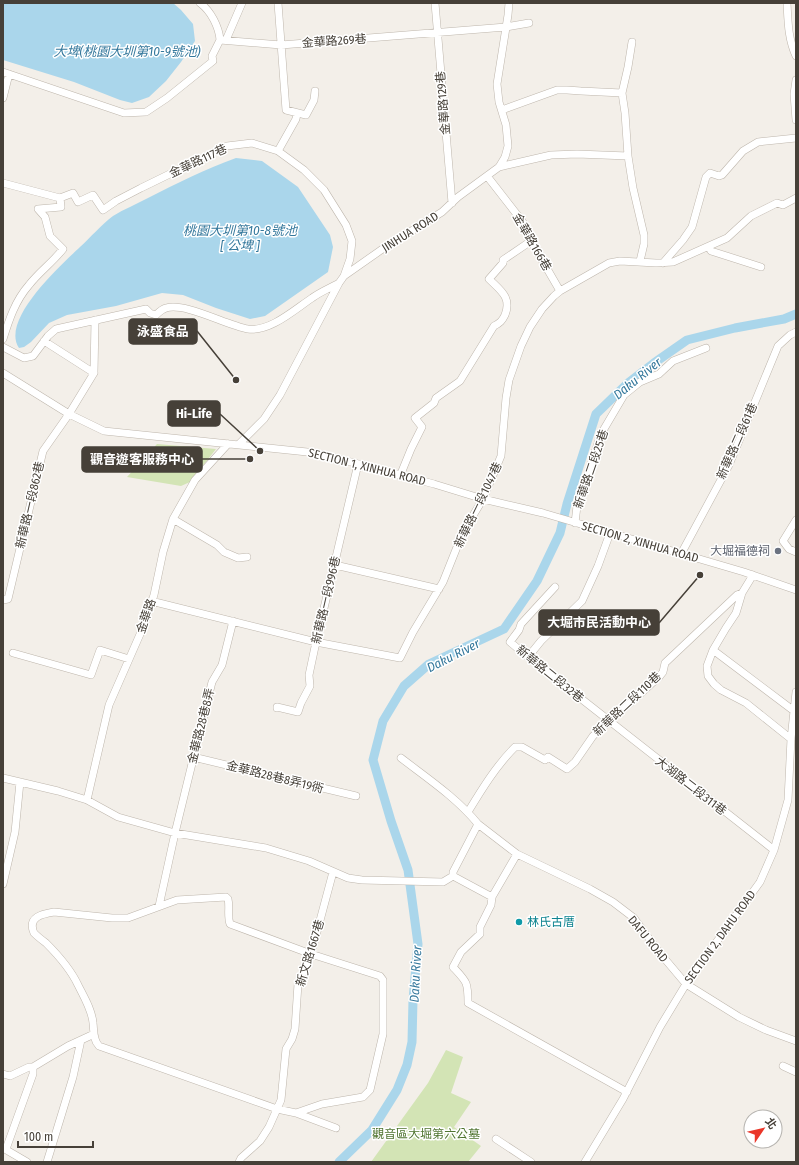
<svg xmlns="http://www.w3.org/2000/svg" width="799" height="1165" font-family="'Fira Sans Condensed','Noto Sans TC',sans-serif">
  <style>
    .green { fill: #d3e4b5 }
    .water { fill: #aad6eb }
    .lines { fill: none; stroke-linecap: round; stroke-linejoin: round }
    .river { stroke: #aad6eb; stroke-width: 9 }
    .minor-casing { stroke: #beb6ac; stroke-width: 8 }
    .minor { stroke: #fff; stroke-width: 7 }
    .worship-dot { fill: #6b7280; stroke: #fff; stroke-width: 1.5 }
    .culture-dot { fill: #0f9aa8; stroke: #fff; stroke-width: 1.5 }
    .labels { text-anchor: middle; stroke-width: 3; stroke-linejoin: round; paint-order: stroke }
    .street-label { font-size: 12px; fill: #464038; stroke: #fff }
    .worship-label { font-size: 12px; fill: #5b616d; stroke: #fff; text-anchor: end }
    .culture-label { font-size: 12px; fill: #0d838f; stroke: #fff; text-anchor: start }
    .park-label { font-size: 12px; fill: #4f742f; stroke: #fff }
    .water-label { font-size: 13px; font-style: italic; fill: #34789c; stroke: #fff }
    .leader { fill: none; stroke: #464038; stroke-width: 1.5 }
    .callout-dot { fill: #464038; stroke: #fff; stroke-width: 1.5 }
    .callout { fill: #464038; stroke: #464038; stroke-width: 1.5 }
    .callout-label { font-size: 13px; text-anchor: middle; font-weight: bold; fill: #fff }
  </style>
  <rect width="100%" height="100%" fill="#f3efe9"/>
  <path class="green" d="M157 444 216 449 190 482 181 486 127 477Z
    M446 1050 463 1057 451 1093 471 1102 454 1127 481 1146 468 1162H371L428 1083Z"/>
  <path class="water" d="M3 3H173L181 10 193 24 195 41 181 62 166 81 149 97 132 103 120 100 74 82 3 60Z
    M236 158 262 161 298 187 330 235 333 247 328 272 265 316 250 319 216 308 183 295 162 293 116 306 67 315 49 323 31 342 24 347 19 348C0 320 61 265 80 247 90 238 102 224 113 216 124 209 137 204 148 198 177 183 206 169 236 158Z"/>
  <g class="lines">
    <path class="river" d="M339 1162 372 1130 397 1090 407 1065 412 1042 413 1000 418 944 408 870 391 821 373 760 383 721 404 686 429 664 504 629 537 581 560 533 567 504 596 414 628 383 654 363 687 340 735 328 784 319 796 314"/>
    <defs>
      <path id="minor" d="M200 3C211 11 219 27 220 40
        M278 3 286 110 306 115 314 100 315 91
        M435 3 452 203
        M787 3C788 21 788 39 796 56
        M226 40 242 3
        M632 42 628 67 622 93 625 113 628 156 633 188 644 235V244L640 261
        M3 72 124 113 146 112 167 98 213 61 212 56 220 40 281 45 506 27 529 23
        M796 80 794 94 796 120
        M3 98 9 74
        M502 110 557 90H567L581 91 622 93
        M278 151 296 119 297 113
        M499 167 551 155 577 154 628 156
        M487 176 522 221 528 230 531 241 560 291
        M3 183 60 198 61 207 38 209 45 217 50 236 63 249C53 262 39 272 29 285 15 301 9 320 3 339
        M60 198 73 193 78 202 93 195 103 210 116 201 141 188 227 146 252 143 278 151 304 170 324 190 346 225 352 241 350 259 344 276
        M709 247 711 251 761 267
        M663 263 683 240 692 227 706 177 710 173 719 176 722 175 743 151 758 142 796 138
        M44 341 94 373
        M3 347 24 358 33 356 48 336 56 329 146 309 150 313 156 315C159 312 162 309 166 308 185 302 226 325 248 329 270 332 294 310 312 298 320 292 330 288 339 283
        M3 373 69 414 104 431 317 453 434 484 483 499 543 513 744 572 796 590
        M239 444 264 419 280 395 339 283 344 276 381 250 442 212 458 197 499 167 505 157 508 146 506 125 499 102 497 84 508 15 509 3
        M400 476 411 449 422 427 415 418 434 403 436 398 460 381 494 326C500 323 502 321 505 315 512 297 500 290 489 279L503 263V260L531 241
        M173 519 217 545 224 552 238 558 247 557
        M796 520 783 541 789 549 796 552
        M575 523 577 506 601 434 624 395 640 382 659 374 673 361 706 348
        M681 554 729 465 778 346 790 335 796 332
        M335 565 439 589
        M753 575 742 593 736 613 726 628 713 650 707 666 708 676 714 684 721 690 746 703 791 739
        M555 587 521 624 519 630 510 642 528 657 774 850
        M3 600 8 599 43 451 69 414 94 373 95 320
        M151 601 316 642 400 658 413 632 443 582 463 532 483 499 501 456 506 398 509 380 521 346 530 327 542 309 554 296 560 291 609 263 620 261 656 263 673 262 727 238 751 216 777 203 783 205 796 198
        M713 650 794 711
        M13 653 91 675 100 650 129 659
        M528 657 541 641 582 601 598 566 610 533
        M277 708V707L298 712 301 703 310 686 309 675 316 642 358 464
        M193 757 356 796
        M3 778 58 791 87 800 118 817 175 833 266 848 309 861 348 878 362 880 443 882 453 876V872L478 824C457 798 427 778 401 758
        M87 800 109 705 141 632 154 595 163 552 173 519 195 480 228 444
        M468 812C482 789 496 766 515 747H522L545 760 548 757 567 769 575 762 593 736 659 677 663 672 665 663 737 595 742 593
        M478 824 517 854 590 889 613 902 634 918 659 952 686 984 739 1017 766 1030 796 1041
        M453 876 492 897 517 854
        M3 884 15 832 20 782
        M492 897 491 905 480 927V934L461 952 453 967C467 982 468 982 468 1003L627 1092
        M159 906 175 833 212 682 222 665 233 621
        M783 1066 796 1072
        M33 1067 68 1046 94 1034
        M3 1074 10 1076 29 1067H33V1074L6 1149
        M296 1113 322 1104 363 1097 370 1090 383 1034V980L380 976 311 954 230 924C227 915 230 907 228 899L226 897 177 900 128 918H112L54 912C42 914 27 917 34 933 38 937 42 940 46 943 58 955 71 970 78 985 84 997 92 1010 93 1023 94 1031 93 1040 99 1046L277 1109 296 1113 336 1128
        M496 1139 531 1162
        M3 1148 27 1162
        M47 1162 73 1077 81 1040
        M239 1162 241 1158 260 1141 269 1127 281 1100 286 1049 292 1039 295 1029 298 984 311 954 333 872
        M585 1162 623 1099 660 1027 686 984 760 882 774 850 788 800 791 739 796 692"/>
    </defs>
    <use href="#minor" class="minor-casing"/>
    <use href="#minor" class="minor"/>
  </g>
  <circle class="worship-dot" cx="778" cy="551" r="4"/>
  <circle class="culture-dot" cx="519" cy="922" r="4"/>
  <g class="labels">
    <g class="street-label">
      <text transform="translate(334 41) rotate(-4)" y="4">金華路269巷</text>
      <text transform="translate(443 103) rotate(-95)" y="4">金華路129巷</text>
      <text transform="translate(198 161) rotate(-25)" y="4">金華路117巷</text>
      <text transform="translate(410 232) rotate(-32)" y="4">JINHUA ROAD</text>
      <text transform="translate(532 242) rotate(60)" y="4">金華路166巷</text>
      <text transform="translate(737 441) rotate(-66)" y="4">新華路二段61巷</text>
      <text transform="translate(367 467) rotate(14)" y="4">SECTION 1, XINHUA ROAD</text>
      <text transform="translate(591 469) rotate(-71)" y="4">新華路二段25巷</text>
      <text transform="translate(30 505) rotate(-77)" y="4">新華路一段862巷</text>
      <text transform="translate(478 505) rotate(-64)" y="4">新華路一段1047巷</text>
      <text transform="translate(640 542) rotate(16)" y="4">SECTION 2, XINHUA ROAD</text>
      <text transform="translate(326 600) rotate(-77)" y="4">新華路一段996巷</text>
      <text transform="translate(146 616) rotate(-71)" y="4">金華路</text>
      <text transform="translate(550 674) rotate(39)" y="4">新華路二段32巷</text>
      <text transform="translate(627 704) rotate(-43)" y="4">新華路二段110巷</text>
      <text transform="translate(201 726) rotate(-76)" y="4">金華路28巷8弄</text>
      <text transform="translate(275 777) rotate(14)" y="4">金華路28巷8弄19衖</text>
      <text transform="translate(691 786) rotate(38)" y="4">大湖路二段311巷</text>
      <text transform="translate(720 937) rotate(-54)" y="4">SECTION 2, DAHU ROAD</text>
      <text transform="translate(648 939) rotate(51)" y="4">DAFU ROAD</text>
      <text transform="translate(310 953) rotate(-73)" y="4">新文路1667巷</text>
    </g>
    <g class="worship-label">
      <text x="770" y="555">大堀福德祠</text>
    </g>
    <g class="culture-label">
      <text x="527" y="926">林氏古厝</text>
    </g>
    <g class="park-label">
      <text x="426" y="1138">觀音區大堀第六公墓</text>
    </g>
    <g class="water-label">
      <text x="127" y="56">大埤(桃園大圳第10-9號池)</text>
      <text x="240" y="235">桃園大圳第10-8號池<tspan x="240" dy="15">[ 公埤 ]</tspan></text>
      <text transform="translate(637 378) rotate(-39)" y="5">Daku River</text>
      <text transform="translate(453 655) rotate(-27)" y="5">Daku River</text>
      <text transform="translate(415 974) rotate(-87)" y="5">Daku River</text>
    </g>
  </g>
  <path class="leader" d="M236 380L197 331M260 451L220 414M250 459L202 459M700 575L659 623"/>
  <g class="callout-dot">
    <circle cx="236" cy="380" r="4"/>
    <circle cx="260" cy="451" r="4"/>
    <circle cx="250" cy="459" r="4"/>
    <circle cx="700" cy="575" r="4"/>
  </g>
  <g class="callout">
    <rect x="129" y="319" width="68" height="25" rx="4"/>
    <rect x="168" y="401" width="52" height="25" rx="4"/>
    <rect x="82" y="447" width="120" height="25" rx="4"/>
    <rect x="539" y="610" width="120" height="25" rx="4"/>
  </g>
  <g class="callout-label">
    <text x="163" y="336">泳盛食品</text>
    <text x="194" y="418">Hi-Life</text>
    <text x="142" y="464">觀音遊客服務中心</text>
    <text x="599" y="627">大堀市民活動中心</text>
  </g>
  <rect width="799" height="1165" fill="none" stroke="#464038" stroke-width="8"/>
  <g transform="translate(763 1129) rotate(55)"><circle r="19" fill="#ffffff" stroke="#b5b3af"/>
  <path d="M0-3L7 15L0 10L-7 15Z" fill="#ea3629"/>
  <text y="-6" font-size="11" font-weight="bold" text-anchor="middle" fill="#464038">北</text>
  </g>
  <path d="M18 1141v6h75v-6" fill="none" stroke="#464038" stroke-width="2"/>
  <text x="24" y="1141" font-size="12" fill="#464038" stroke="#ffffff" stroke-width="3" paint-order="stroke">100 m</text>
</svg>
